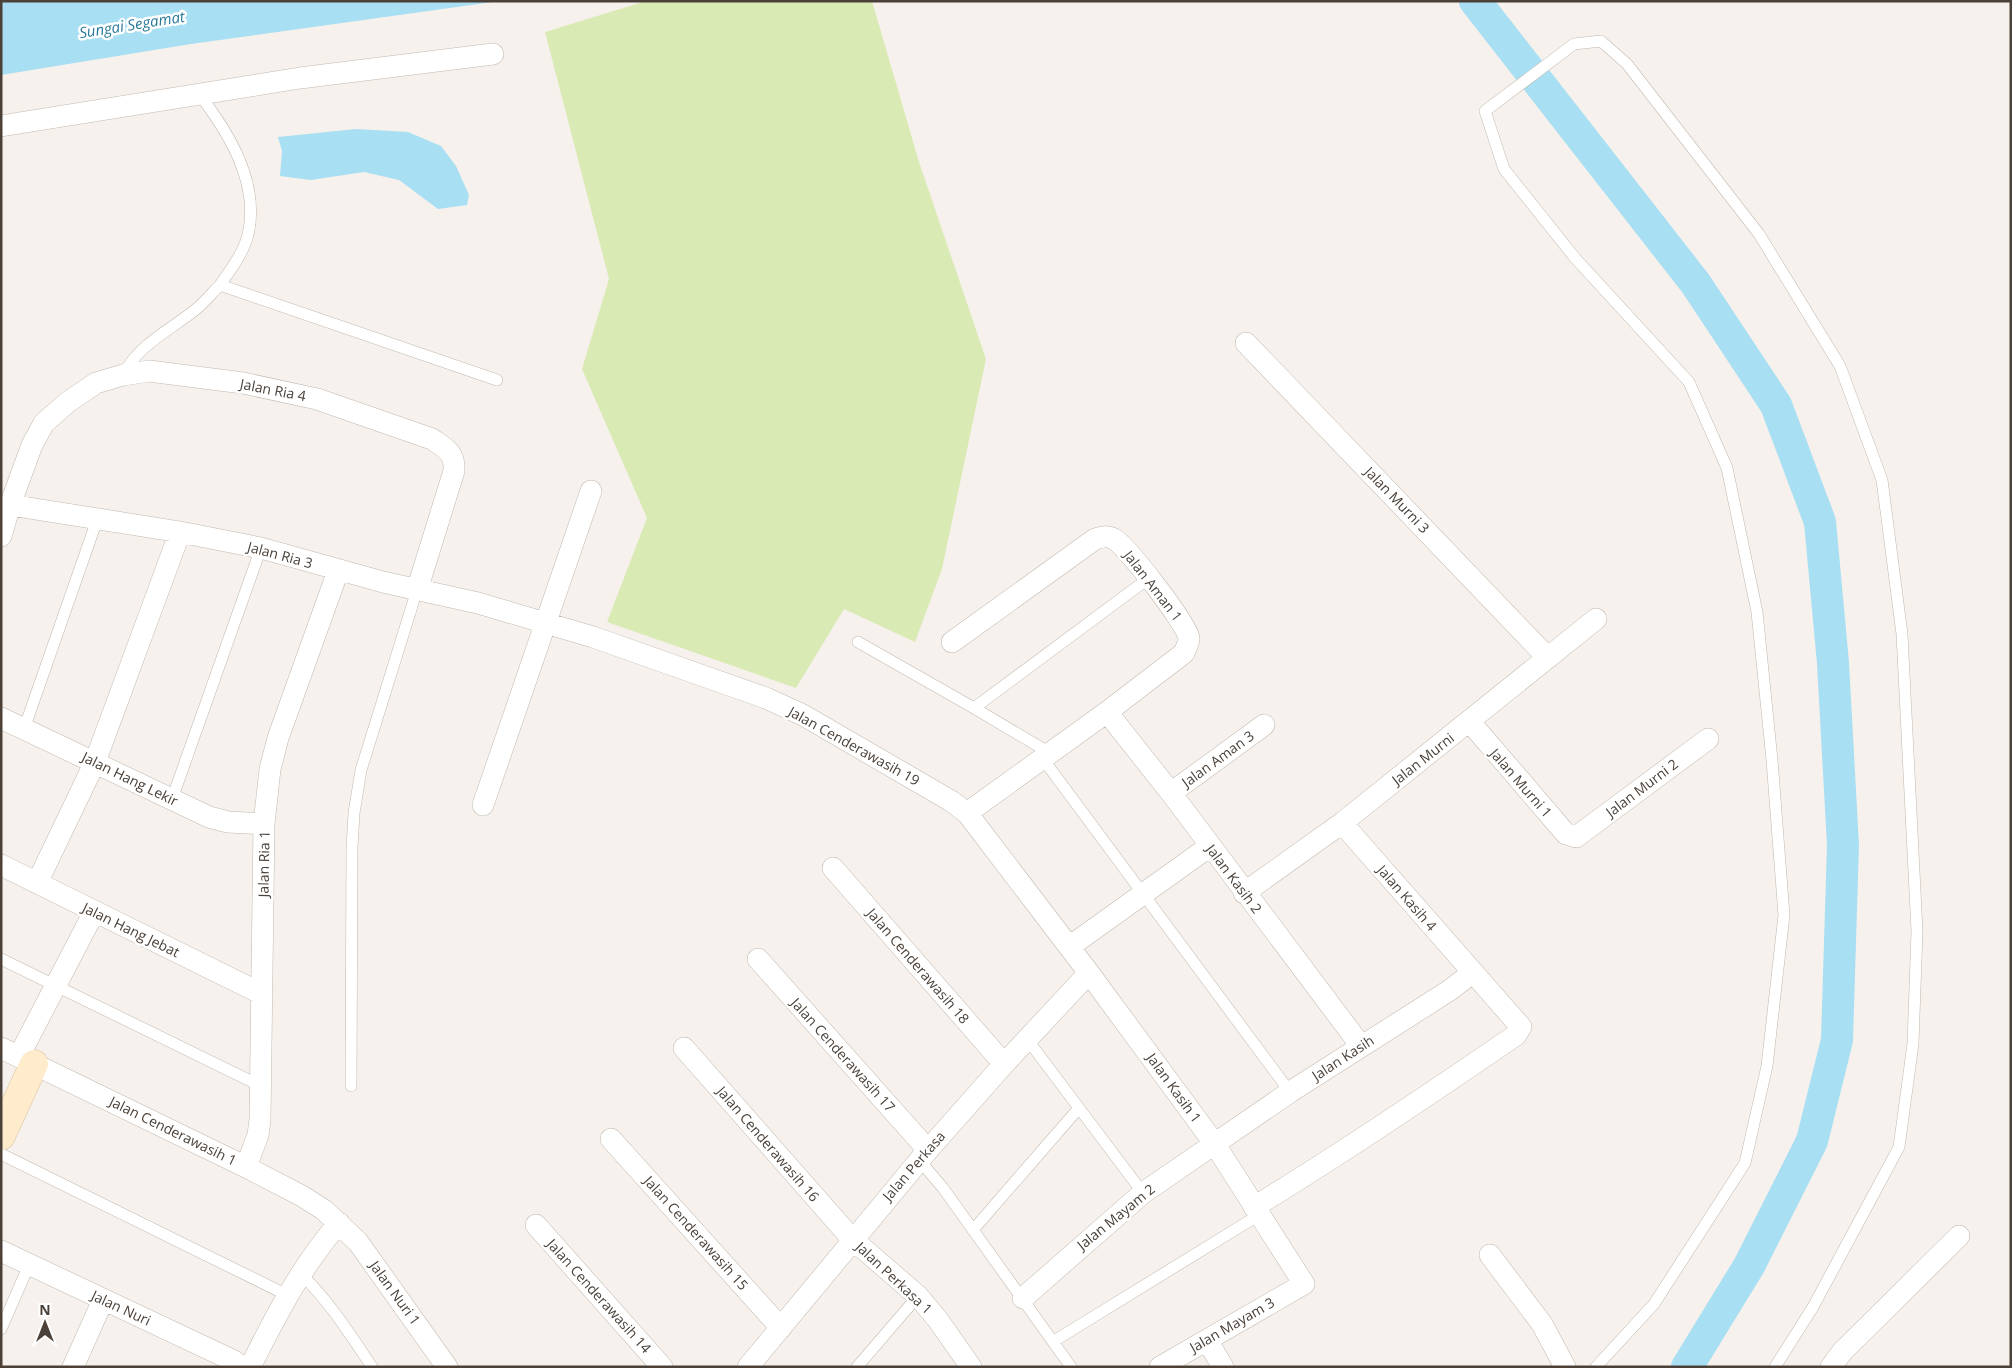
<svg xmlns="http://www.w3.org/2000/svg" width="2012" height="1368" font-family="'Open Sans',sans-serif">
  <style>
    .green { fill: #daeab4 }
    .water { fill: #a8dff3 }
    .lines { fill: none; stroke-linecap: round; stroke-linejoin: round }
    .river { stroke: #a8dff3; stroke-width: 32 }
    .lane-casing { stroke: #c2b8ae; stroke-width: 12 }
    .street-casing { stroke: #c2b8ae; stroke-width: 22 }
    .secondary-casing { stroke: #d9c19d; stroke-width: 29 }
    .lane { stroke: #fff; stroke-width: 11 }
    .street { stroke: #fff; stroke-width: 21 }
    .secondary { stroke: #ffeccd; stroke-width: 28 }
    .labels { text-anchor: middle; stroke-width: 5; stroke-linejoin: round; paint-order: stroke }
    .street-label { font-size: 14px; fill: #4b4139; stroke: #fff }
    .water-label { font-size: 15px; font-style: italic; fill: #287999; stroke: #fff }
  </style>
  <rect width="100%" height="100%" fill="#f6f1ec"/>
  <path class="green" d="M646 1H872L919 162 986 359 942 569 915 642 844 609 796 688 607 622 647 518 582 369 609 279 545 32Z"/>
  <path class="water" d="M1 1H500L191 44 1 75Z
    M356 129 408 132 441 146 456 166 469 195 467 205 438 209 399 180 364 172 311 180 280 176 282 151 278 137Z"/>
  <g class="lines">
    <path class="river" d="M1475 1 1696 284 1776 405 1820 522 1833 663 1843 845 1837 1040 1812 1141 1749 1266 1687 1367"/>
    <defs>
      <path id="lane" d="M199 94C229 133 260 183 248 235 243 254 231 269 220 285
        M123 375C138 345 170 330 195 310 204 303 212 293 220 285L497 380
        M858 642 974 708
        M24 729 97 520
        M1050 753 974 708 1149 578
        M1043 759 1290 1092
        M172 799 261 548
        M1 959 261 1086
        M1027 1039 1143 1193
        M351 1086 352 847 354 813 361 770 417 590
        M1 1154 287 1295
        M919 1160 943 1188 1071 1367
        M973 1230 1079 1108
        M300 1273C329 1301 350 1334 372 1367
        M1 1329 29 1265
        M1054 1341 1259 1215
        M857 1367 918 1296
        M1596 1367 1654 1304 1745 1163 1767 1066 1784 915 1772 760 1757 612 1727 468 1689 382 1575 258 1504 169 1485 111 1574 44 1601 41 1627 64 1759 234 1840 366 1882 480 1902 634 1917 931 1913 1044 1899 1147 1813 1307 1775 1367"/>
      <path id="street" d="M1 126 300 78 493 54
        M1246 343 1548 658
        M10 505 180 532 261 548 383 582 478 603 593 637 766 698 803 715 951 801 967 813 1089 973 1214 1143 1304 1284 1160 1367
        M1 536 10 505 32 445 44 423 68 402 96 383 123 375 149 371 243 383 317 399 432 439C446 449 455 452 454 471L417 590
        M952 642 1095 539C1102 537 1107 535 1114 539 1126 545 1187 624 1189 638 1189 643 1186 648 1184 653L1107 712 967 813
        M1107 712 1171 793 1361 1046
        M1 718 209 817 228 822 264 824
        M1470 722 1566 834 1576 837 1708 739
        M1171 793 1264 725
        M483 805 591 491
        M1 865 262 994
        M833 868 1004 1064
        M37 883 95 762 180 532
        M1244 893 1342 823 1596 619
        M1069 947 1210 846
        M758 959 928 1150
        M1 1048 246 1167 302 1196 324 1210 358 1242 447 1367
        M684 1048 852 1239 918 1296 938 1320 971 1367
        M19 1056 94 912
        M611 1139 781 1328
        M246 1167 258 1135 260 1120 264 824 270 769 278 738 338 571
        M1254 1207C1343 1153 1430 1094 1516 1035L1521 1027 1342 823
        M536 1225 662 1367
        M1 1251 234 1361 241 1367
        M1490 1255 1542 1324 1565 1367
        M1023 1298 1143 1193 1290 1092 1450 990 1472 973
        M1207 1340 1223 1367
        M73 1367 103 1300
        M250 1367C277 1314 300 1268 339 1223
        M748 1367 928 1150 1004 1064 1089 973
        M1831 1367 1842 1352 1959 1236"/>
      <path id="secondary" d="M1 1136 34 1064"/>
    </defs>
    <use href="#lane" class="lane-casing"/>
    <use href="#street" class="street-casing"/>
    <use href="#secondary" class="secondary-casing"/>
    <use href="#lane" class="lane"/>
    <use href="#street" class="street"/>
    <use href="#secondary" class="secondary"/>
  </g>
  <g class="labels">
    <g class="street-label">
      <text transform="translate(273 390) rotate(11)" y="5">Jalan Ria 4</text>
      <text transform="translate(1397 500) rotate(46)" y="5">Jalan Murni 3</text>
      <text transform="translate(280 555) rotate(15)" y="5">Jalan Ria 3</text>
      <text transform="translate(1153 586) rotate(52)" y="5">Jalan Aman 1</text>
      <text transform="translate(854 746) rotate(29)" y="5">Jalan Cenderawasih 19</text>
      <text transform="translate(1218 759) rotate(-36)" y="5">Jalan Aman 3</text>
      <text transform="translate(1423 759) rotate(-38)" y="5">Jalan Murni</text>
      <text transform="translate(130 779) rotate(26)" y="5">Jalan Hang Lekir</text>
      <text transform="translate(1521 783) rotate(49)" y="5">Jalan Murni 1</text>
      <text transform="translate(1642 788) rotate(-37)" y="5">Jalan Murni 2</text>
      <text transform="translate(264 864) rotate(-89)" y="5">Jalan Ria 1</text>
      <text transform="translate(1234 879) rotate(53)" y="5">Jalan Kasih 2</text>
      <text transform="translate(1407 898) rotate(49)" y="5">Jalan Kasih 4</text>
      <text transform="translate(131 930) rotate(26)" y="5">Jalan Hang Jebat</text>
      <text transform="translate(918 966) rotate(49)" y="5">Jalan Cenderawasih 18</text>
      <text transform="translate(843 1055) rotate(48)" y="5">Jalan Cenderawasih 17</text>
      <text transform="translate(1343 1058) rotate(-33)" y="5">Jalan Kasih</text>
      <text transform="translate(1174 1088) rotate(54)" y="5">Jalan Kasih 1</text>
      <text transform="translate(173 1131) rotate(26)" y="5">Jalan Cenderawasih 1</text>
      <text transform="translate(768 1144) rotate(49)" y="5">Jalan Cenderawasih 16</text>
      <text transform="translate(914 1166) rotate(-49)" y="5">Jalan Perkasa</text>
      <text transform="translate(1116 1217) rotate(-39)" y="5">Jalan Mayam 2</text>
      <text transform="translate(696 1233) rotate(48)" y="5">Jalan Cenderawasih 15</text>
      <text transform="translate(894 1278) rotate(43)" y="5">Jalan Perkasa 1</text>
      <text transform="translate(395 1293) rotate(54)" y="5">Jalan Nuri 1</text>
      <text transform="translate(599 1296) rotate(48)" y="5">Jalan Cenderawasih 14</text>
      <text transform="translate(121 1308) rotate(25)" y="5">Jalan Nuri</text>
      <text transform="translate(1232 1325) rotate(-30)" y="5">Jalan Mayam 3</text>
    </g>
    <g class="water-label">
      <text transform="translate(132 25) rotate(-9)" y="5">Sungai Segamat</text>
    </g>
  </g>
  <rect width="2012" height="1368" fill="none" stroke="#4b4139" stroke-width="5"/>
  <g transform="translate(45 1323)" stroke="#ffffff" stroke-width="4" paint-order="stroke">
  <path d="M0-4L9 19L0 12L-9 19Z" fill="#4b4139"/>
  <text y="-8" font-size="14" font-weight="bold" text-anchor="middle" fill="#4b4139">N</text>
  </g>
</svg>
